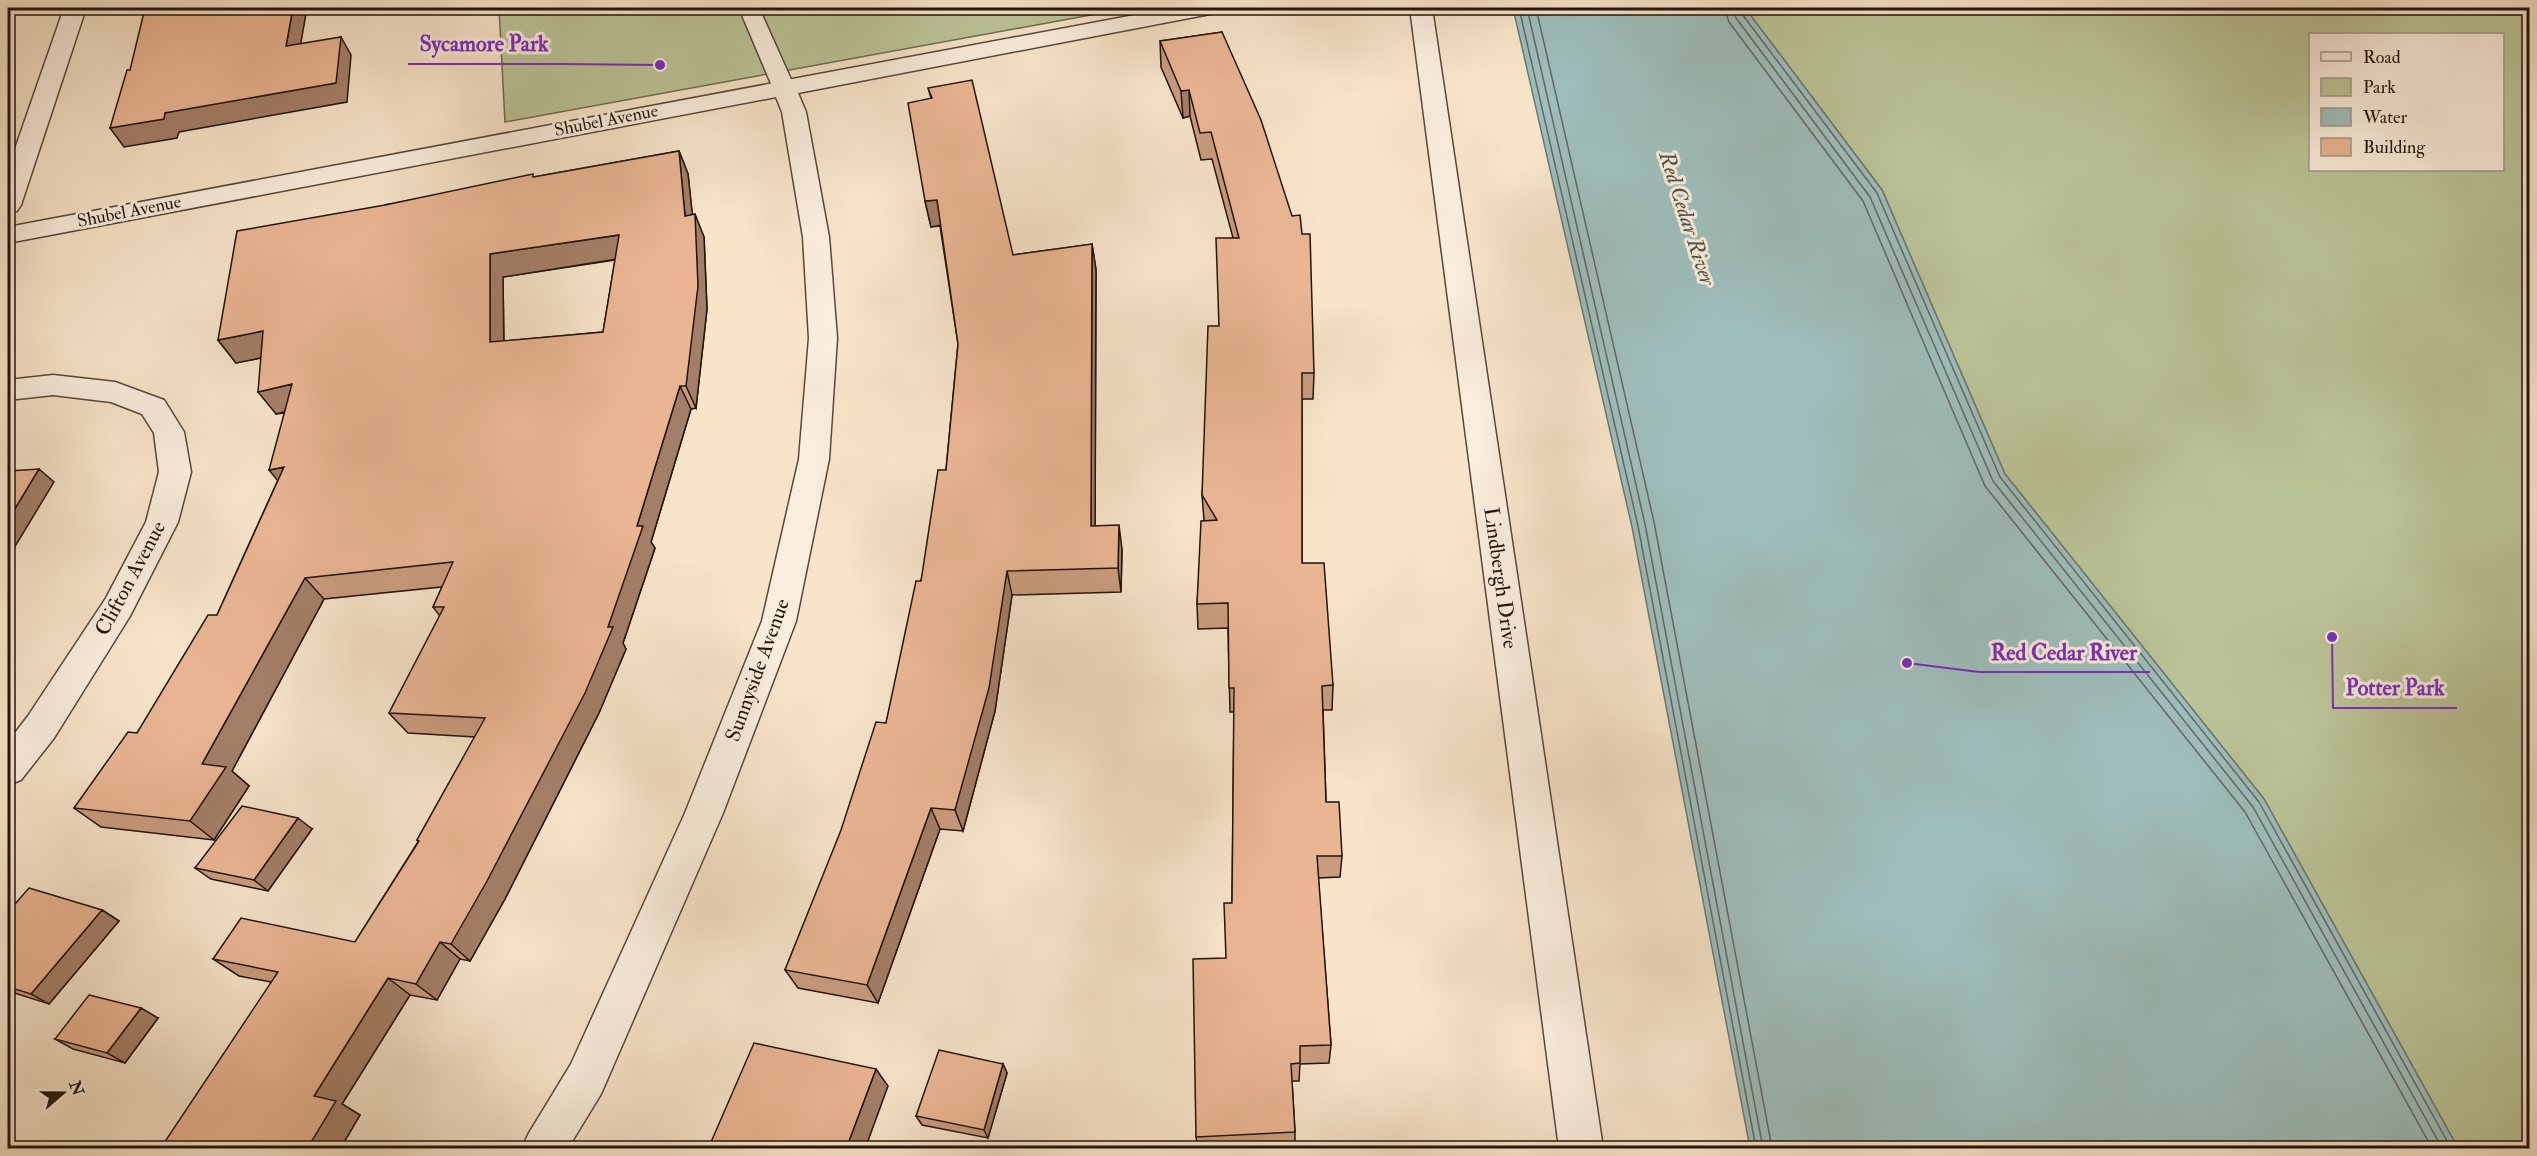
<svg xmlns="http://www.w3.org/2000/svg" width="2537" height="1156" font-family="'IM FELL Double Pica',serif">
  <style>
    .green { fill: #bbc498; stroke: #6e6c52; stroke-width: 1.5; fill-rule: evenodd }
    .water { fill: #9ebebc; stroke: #6c7a75; stroke-width: 1.5 }
    .lines { fill: none; stroke-linecap: round; stroke-linejoin: round }
    .shore { stroke: #606964; stroke-width: 1.5 }
    .service-casing { stroke: #56483a; stroke-width: 3 }
    .minor-casing { stroke: #56483a; stroke-width: 3 }
    .service { fill: #faeddc; fill-rule: evenodd }
    .minor { fill: #faeddc; fill-rule: evenodd }
    .wall { fill: #c99c7e; stroke: #21140b; stroke-width: 1.5; fill-rule: evenodd }
    .shaded-wall { fill: #a47f67; stroke: #21140b; stroke-width: 1.5 }
    .building { fill: #eab593; stroke: #21140b; stroke-width: 1.5; fill-rule: evenodd }
    .labels { text-anchor: middle; stroke-width: 6; stroke-linejoin: round; paint-order: stroke }
    .far-street-label { font-size: 18px; fill: #21140b; stroke: #faeddc }
    .street-label { font-size: 21px; fill: #21140b; stroke: #faeddc }
    .water-label { font-size: 22px; font-style: italic; fill: #4d5049; stroke: #faeddc }
    .leader { fill: none; stroke: #7b2cbf; stroke-width: 2 }
    .callout-dot { fill: #7b2cbf; stroke: #faeddc; stroke-width: 2 }
    .callout-label { font-size: 22px; text-anchor: middle; font-weight: bold; fill: #7b2cbf; stroke: #faeddc; stroke-width: 6; stroke-linejoin: round; paint-order: stroke }
  </style>
  <rect width="100%" height="100%" fill="#f7e4c9"/>
  <filter id="stains"><feTurbulence type="fractalNoise" baseFrequency=".00333" numOctaves="4"/><feColorMatrix values="0 0 0 0 .2 0 0 0 0 .09 0 0 0 0 .02 0 0 0 .5 -.17"/></filter>
  <radialGradient id="worn" r=".72"><stop offset=".6" stop-color="#630" stop-opacity="0"/><stop offset="1" stop-color="#630" stop-opacity=".3"/></radialGradient>
  <path class="green" d="M499 8H1129L505 122Z
    M1745 8H2529V1148H2458L2264 799 2005 474 1882 190ZM2310 34H2502V170H2310Z"/>
  <path class="water" d="M1513 8H1745L1882 190 2005 474 2264 799 2458 1148H1750L1632 527Z"/>
  <g class="lines">
    <path class="shore" d="M1519 8 1638 526 1756 1148
      M1527 8 1645 524 1763 1148
      M1536 8 1654 522 1772 1148
      M1724 8 1729 22 1863 201 1985 486 2245 812 2432 1148
      M1733 8 1736 18 1870 197 1993 481 2253 807 2442 1148
      M1741 8 1742 14 1877 193 2000 477 2259 802 2451 1148"/>
    <defs>
      <path id="service" d="M739 8H759L794 86 791 91 783 92 775 91 772 86Z"/>
      <path id="minor" d="M64 8H86L21 205 17 211 8 213V169Z
        M1172 8H1216L1213 13 1205 15 798 93 806 112 829 237 837 338 829 459 796 621 723 813 601 1094 568 1148H522L529 1133 571 1064 685 813 762 621 799 459 809 338 803 237 782 112 776 97 8 243V227L774 83 783 79 787 80Z
        M1410 8H1432L1603 1148H1559Z
        M53 375 115 382 164 400 184 432 191 472 178 522 130 616 54 738 21 780 8 785V742L28 716 106 598 146 522 159 472 154 433 142 414 111 402 53 395 8 400V380Z"/>
    </defs>
    <use href="#service" class="service-casing"/>
    <use href="#minor" class="minor-casing"/>
    <use href="#service" class="service"/>
    <use href="#minor" class="minor"/>
  </g>
  <path class="wall" d="M1222 32 1314 373 1313 399H1302V563L1333 685 1332 710H1323L1326 802 1342 856 1340 877 1318 878 1331 1045 1329 1063 1300 1064 1299 1081H1292L1295 1132V1148L1198 1149 1196 1137 1226 958 1232 903 1234 712H1230L1228 628 1198 629 1197 604 1204 520 1202 495 1219 326 1233 238 1212 159 1201 160 1190 116 1183 118 1161 67 1160 41Z
    M928 88 1013 255 1092 244 1096 270 1095 525 1122 549 1121 592 1012 595 995 711 963 831 940 829 878 1003 798 988 785 970 886 723 921 581 946 470 958 344 940 226 931 227 925 201 931 98Z
    M679 151 688 174 692 214 704 237 707 309 696 408 691 409 651 542 655 548 623 643 626 649 599 713 505 899 470 961 460 959 437 1000 410 995 342 1104 360 1115 340 1149 271 982 239 976 213 959 355 942 418 842 417 840 475 737 408 733 389 713 440 616 433 607 442 587 324 599 232 771 249 786 214 840 101 827 74 808 137 733 217 615 278 480 284 413 276 414 261 358 236 363 218 340 385 205 534 177ZM615 260 603 332 504 341 503 277Z
    M312 829 268 891 211 879 195 868Z
    M102 910 119 921 49 1004 8 991V912Z
    M158 1018 125 1063 73 1049 55 1039Z
    M1003 1064 1007 1073 988 1138 922 1125 916 1116Z"/>
  <path class="shaded-wall" d="M293 8H307L297 65 286 46Z
    M341 37 351 55 347 102 179 132 177 138 124 147 110 128 165 113Z
    M1189 90 1190 116 1183 118 1181 91Z
    M679 151 688 174 695 238 685 216Z
    M937 200 942 225 931 227 925 201Z
    M695 214 704 237 707 309 696 408 686 386Z
    M619 235 630 257 503 277 504 365 490 342V254Z
    M1092 244 1096 270 1095 550 1091 526Z
    M263 331 280 354 236 363 218 340Z
    M292 384 309 406 276 414 258 392Z
    M680 386 691 409 651 542 655 548 623 643 626 649 599 713 505 899 470 961 451 944 608 627 637 526Z
    M284 467 287 492 269 470Z
    M39 469 54 482 8 558V520Z
    M1119 525 1122 549 1121 592 1118 568Z
    M1007 571 1012 595 995 711 963 831 955 810Z
    M305 578 324 599 232 771 249 786 214 840 190 821 202 764Z
    M931 808 940 829 878 1003 867 985Z
    M298 818 312 829 268 891 254 880Z
    M102 910 119 921 49 1004 31 994Z
    M440 942 460 959 437 1000 416 984Z
    M388 978 410 995 342 1104 360 1115 340 1149H307L314 1096Z
    M141 1008 158 1018 125 1063 107 1053Z
    M1003 1064 1007 1073 988 1138 984 1130Z
    M876 1069 888 1086 865 1149H846Z"/>
  <path class="building" d="M145 8H293L286 46 341 37 336 83 165 113 164 119 110 128 127 70H130Z
    M1222 32 1261 120 1292 216 1300 215 1302 234H1310L1314 373H1302V563H1324L1333 685 1322 686 1326 802H1339L1342 856H1317L1331 1045 1300 1046V1063L1291 1064 1295 1132 1196 1137 1193 959 1226 958 1224 903H1232L1234 688H1229L1228 603 1197 604 1201 521 1217 520 1202 495 1208 326H1219L1216 238H1239L1211 132 1200 133 1189 90 1181 91 1160 41Z
    M972 80 1013 255 1092 244 1091 526 1119 525 1118 568 1007 571 989 688 955 810 931 808 867 985 785 970 841 830 876 722 886 723 916 581H921L938 470H946L958 344 937 200 925 201 908 103 932 98 928 88Z
    M679 151 685 216 695 214 698 286 686 386H680L637 526H643L608 627H613L585 693 487 881 451 944 440 942 416 984 388 978 314 1096 336 1101 307 1149H160L278 972 213 959 241 918 355 942 419 841 417 840 485 718 389 713 444 607H433L453 562 305 578 202 764 226 767 190 821 74 808 128 732 137 733 208 615H217L284 467 269 470 292 384 258 392 263 331 218 340 237 231 385 205 533 174V177ZM619 235 603 332 490 342V254Z
    M39 469 8 520V471Z
    M242 806 298 818 254 880 195 868Z
    M29 888 102 910 31 994 8 987V912Z
    M89 995 141 1008 107 1053 55 1039Z
    M754 1043 876 1069 846 1149H708Z
    M939 1050 1003 1064 984 1130 916 1116Z"/>
  <g class="labels">
    <g class="far-street-label">
      <text transform="translate(606 120) rotate(-11)" y="6">Shubel Avenue</text>
      <text transform="translate(129 211) rotate(-11)" y="6">Shubel Avenue</text>
    </g>
    <g class="street-label">
      <text transform="translate(130 578) rotate(-62)" y="7">Clifton Avenue</text>
      <text transform="translate(1501 578) rotate(82)" y="7">Lindbergh Drive</text>
      <text transform="translate(757 670) rotate(-70)" y="7">Sunnyside Avenue</text>
    </g>
    <g class="water-label">
      <text transform="translate(1688 218) rotate(72)" y="8">Red Cedar River</text>
    </g>
  </g>
  <path class="leader" d="M660 65L561 64H408M1907 663L1979 672H2150M2332 637L2333 708H2457"/>
  <g class="callout-dot">
    <circle cx="660" cy="65" r="6"/>
    <circle cx="1907" cy="663" r="6"/>
    <circle cx="2332" cy="637" r="6"/>
  </g>
  <g class="callout-label">
    <text x="484" y="51">Sycamore Park</text>
    <text x="2064" y="660">Red Cedar River</text>
    <text x="2395" y="695">Potter Park</text>
  </g>
  <rect width="2537" height="1156" fill="none" stroke="#f7e4c9" stroke-width="30"/>
  <rect x="9" y="9" width="2519" height="1138" fill="none" stroke="#21140b" stroke-width="3"/>
  <rect x="15" y="15" width="2507" height="1126" fill="none" stroke="#21140b" stroke-width="1.5"/>
  <rect x="2309" y="33" width="195" height="138" fill="#faeddc" stroke="#a39688" stroke-width="1.5"/>
  <rect x="2321" y="52" width="30" height="9" fill="#faeddc" stroke="#a39688" stroke-width="1.5"/>
  <text x="2363" y="63" font-size="18" fill="#21140b">Road</text>
  <rect x="2321" y="78" width="30" height="18" fill="#bbc498" stroke="#a39688" stroke-width="1.5"/>
  <text x="2363" y="93" font-size="18" fill="#21140b">Park</text>
  <rect x="2321" y="108" width="30" height="18" fill="#9ebebc" stroke="#a39688" stroke-width="1.5"/>
  <text x="2363" y="123" font-size="18" fill="#21140b">Water</text>
  <rect x="2321" y="138" width="30" height="18" fill="#eab593" stroke="#a39688" stroke-width="1.5"/>
  <text x="2363" y="153" font-size="18" fill="#21140b">Building</text>
  <g transform="translate(63 1093) rotate(70)" stroke="#faeddc" stroke-width="4.5" paint-order="stroke">
  <path d="M0-4.5L10 22L0 15L-10 22Z" fill="#21140b"/>
  <text y="-9" font-size="16" font-weight="bold" text-anchor="middle" fill="#21140b">N</text>
  </g>
  <rect width="100%" height="100%" filter="url(#stains)"/>
  <rect width="100%" height="100%" fill="url(#worn)"/>
</svg>
